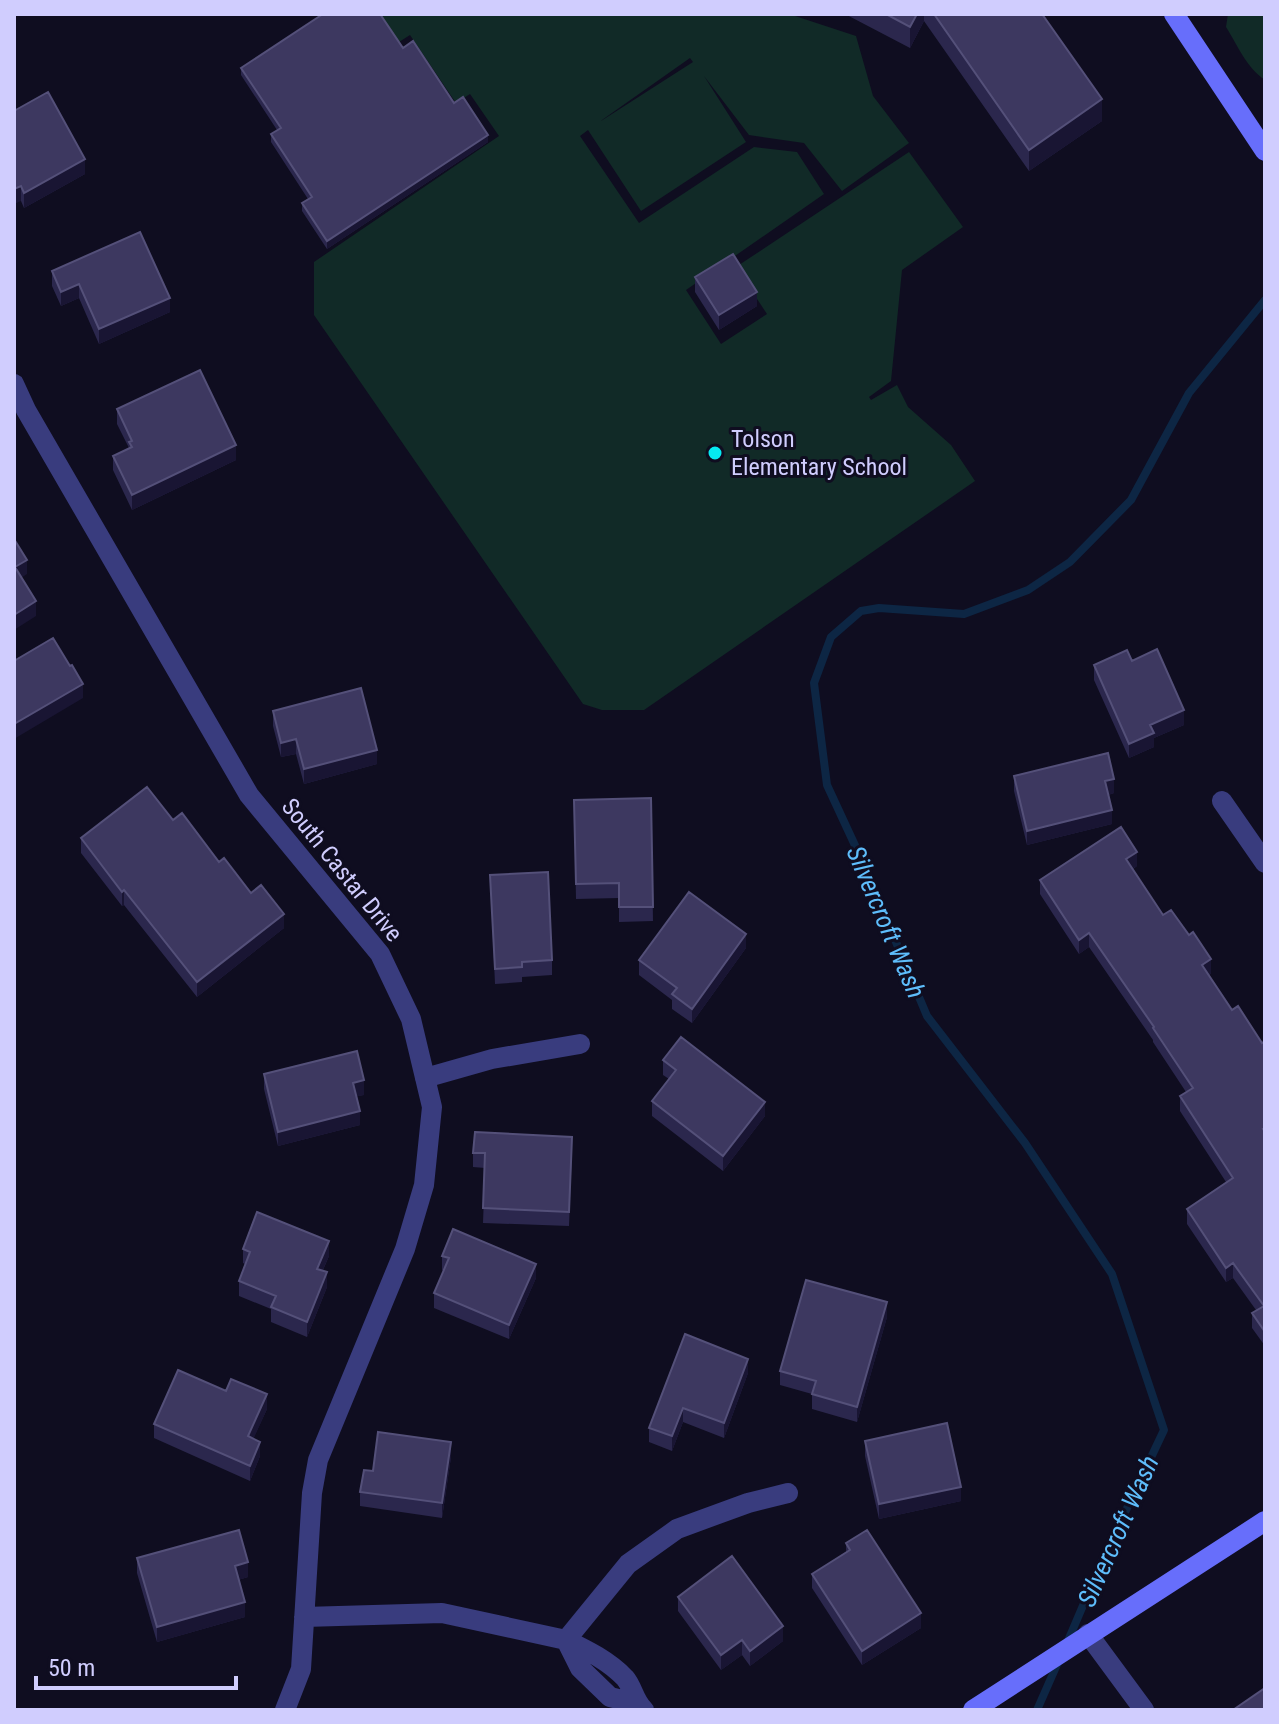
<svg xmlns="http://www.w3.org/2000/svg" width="1279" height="1724" font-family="'Roboto Condensed',sans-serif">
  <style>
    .green { fill: #112a27; fill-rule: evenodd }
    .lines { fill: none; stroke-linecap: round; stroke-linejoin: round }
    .stream { stroke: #0d2644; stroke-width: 8 }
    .street { stroke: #393c7e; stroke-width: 20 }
    .secondary { stroke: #676efb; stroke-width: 20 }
    .wall { fill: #2b274d }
    .shaded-wall { fill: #191533 }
    .building { fill: #3d3860; stroke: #545079; stroke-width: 2 }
    .poi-dot { fill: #06eaf1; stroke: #0f0d20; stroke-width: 3 }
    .labels { text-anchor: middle; stroke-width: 6; stroke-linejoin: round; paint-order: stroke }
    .poi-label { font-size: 24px; fill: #d0cdfe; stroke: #0f0d20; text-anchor: start }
    .street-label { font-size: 24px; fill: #d0cdfe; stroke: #0f0d20 }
    .water-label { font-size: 26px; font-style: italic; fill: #5ebdfb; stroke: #0f0d20 }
  </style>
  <rect width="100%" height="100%" fill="#0f0d20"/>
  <path class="green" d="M380 14H789L856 36 873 96 909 143 842 191 804 143 749 135 704 76 746 142 641 211 588 130 580 136 639 223 754 147 797 152 824 194 686 290 721 344 767 314 736 267 909 152 963 227 902 270 891 381 869 397 871 400 897 385 908 407 951 445 975 481 644 710H602L583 704 314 315V262L499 136 470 94 456 103 410 35 399 42ZM690 58 693 62 601 121 602 120Z
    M1228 14H1265V80C1246 67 1238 46 1226 27Z"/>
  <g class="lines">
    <path class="stream" d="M1067 1643 1102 1561 1164 1430 1112 1274 1025 1143 927 1016 859 854 827 785 814 683 831 637 861 611 879 608 964 614 1028 590 1070 562 1131 500 1189 393 1265 300
      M1037 1710 1059 1660"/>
    <path class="street" d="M14 384 26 410 249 795 380 954 411 1019 432 1107 424 1185 405 1249 318 1460 312 1493 301 1669 285 1710
      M1222 801 1265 863
      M425 1078 492 1059 580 1044
      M304 1617 442 1613 566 1640 628 1564 677 1529 748 1503 788 1493
      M1088 1634 1144 1710
      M638 1704 610 1697 580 1668 566 1640C587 1650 609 1661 625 1678 633 1687 634 1701 644 1710"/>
    <path class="secondary" d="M1174 14 1265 151
      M973 1710 1265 1521"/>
  </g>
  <path class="wall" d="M845 14H1042L1102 121 1029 171 924 21 910 48Z
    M403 48 488 142 327 249 302 211V203L308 199 271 142V134L277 130 241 75V68Z
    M14 111 85 174 24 208 21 201Z
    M52 271 170 312 99 344 79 298 61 306 52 286Z
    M695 277 757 306 719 330 695 292Z
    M117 409 236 460 132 510 113 470V456L129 448 117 424Z
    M1132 661 1184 725 1154 738V747L1129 758 1094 680V665Z
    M273 711 377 764 304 784 296 754 281 757 273 726Z
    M1014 776 1114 793 1108 795 1112 824 1027 845 1014 791Z
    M651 798 653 921 619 922V898L576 899 574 800Z
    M173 820 219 862 251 893 284 928 197 997 124 905 122 906 81 853V838Z
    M1137 866 1133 869 1163 915 1211 973 1209 975 1232 1010 1262 1043 1265 1041V1346L1252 1328V1313L1256 1310 1233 1278 1226 1282 1187 1224V1209L1226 1182 1180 1111V1096L1186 1092 1153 1042V1040L1089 947 1079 954 1040 894V880Z
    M490 875 552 960V975L522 977V982L495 984Z
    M746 948 692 1023 672 1009V1000L639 975V960Z
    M663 1060 765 1116 723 1171 652 1116V1101L669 1079 663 1075Z
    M264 1074 364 1095 357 1096 360 1125 278 1146 264 1089Z
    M572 1151 569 1226 483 1223 485 1168 473 1167V1153Z
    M243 1249 329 1256 323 1270 327 1287 307 1337 271 1322V1309L239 1296V1281L245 1264 243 1263Z
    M442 1256 536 1278 509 1339 434 1308V1293L444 1271 442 1270Z
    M887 1317 857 1422 812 1409V1394L780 1385V1371Z
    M685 1334 748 1373 724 1438 683 1422 672 1451 649 1442V1428Z
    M267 1409 253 1439 260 1456 250 1481 154 1438V1424Z
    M865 1441 961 1501 879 1519 865 1456Z
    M451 1457 442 1518 360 1506V1492L373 1471Z
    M846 1543 921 1628 862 1665 812 1588V1574L846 1552Z
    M137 1558 248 1577 238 1580 245 1617 157 1642 137 1573Z
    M678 1597 783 1641 750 1666 742 1655 721 1670 678 1611Z"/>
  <path class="shaded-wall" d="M917 14H924V21L910 48V27Z
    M1102 99V121L1029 171V150Z
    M488 135V142L327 249V241Z
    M85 159V174L24 208V193Z
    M21 186V201L14 204V189Z
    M79 284V298L61 306V292Z
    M757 292V306L719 330V315Z
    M170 298V312L99 344V329Z
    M236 445V460L132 510V495Z
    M27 560V574L15 582V567Z
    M36 601V616L14 630V615Z
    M83 684V698L14 739V724Z
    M1184 710V725L1154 738V747L1129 758V744L1150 725Z
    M296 739V754L281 757V743Z
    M377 750V764L304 784V769Z
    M1114 779V793L1105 796V781Z
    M1112 810V824L1027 845V831Z
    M1137 852V866L1126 873V859Z
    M124 890V905L122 906V892Z
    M284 914V928L197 997V982Z
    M1089 933V947L1079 954V940Z
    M746 934V948L692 1023V1009Z
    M1211 959V973L1202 980V965Z
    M364 1080V1095L353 1097V1083Z
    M765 1102V1116L723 1171V1156Z
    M360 1111V1125L278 1146V1132Z
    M329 1241V1256L317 1283V1269Z
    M1233 1263V1278L1226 1282V1268Z
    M536 1264V1278L509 1339V1325Z
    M327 1272V1287L307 1337V1322Z
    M887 1302V1317L857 1422V1407Z
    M748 1359V1373L724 1438V1423Z
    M267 1394V1409L248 1451V1436Z
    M683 1408V1422L672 1451V1436Z
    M260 1442V1456L250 1481V1466Z
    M451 1442V1457L442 1518V1503Z
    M961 1487V1501L879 1519V1504Z
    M248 1562V1577L235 1581V1566Z
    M245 1602V1617L157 1642V1627Z
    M921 1613V1628L862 1665V1651Z
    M783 1626V1641L750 1666V1651Z
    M742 1640V1655L721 1670V1655Z"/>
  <path class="building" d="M323 14H380L403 48 413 41 454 103 463 97 488 135 327 241 302 203 312 197 271 134 281 128 241 68Z
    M886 14H917L910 27Z
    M934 14H1042L1102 99 1029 150Z
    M48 92 85 159 24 193 21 186 14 189V111Z
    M140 232 170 298 99 329 79 284 61 292 52 271Z
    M733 254 757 292 719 315 695 277Z
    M200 370 236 445 132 495 113 456 132 447 129 442 132 441 117 409Z
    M14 539 27 560 15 567 36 601 14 615Z
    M53 638 70 666 72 665 83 684 14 724V661Z
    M1157 649 1184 710 1150 725 1154 733 1129 744 1094 665 1127 650 1132 661Z
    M361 688 377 750 304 769 296 739 281 743 273 711Z
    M1108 753 1114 779 1105 781 1112 810 1027 831 1014 776Z
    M147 787 173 820 182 813 219 862 224 858 251 893 261 885 284 914 197 982 124 890 122 892 81 838Z
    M651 798 653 907H619V883L576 884 574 800Z
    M1121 827 1137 852 1126 859 1163 915 1171 910 1189 935 1193 932 1211 959 1202 965 1232 1010 1238 1006 1262 1043 1265 1041V1128L1263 1129 1265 1132V1332L1252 1313 1264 1306 1233 1263 1226 1268 1187 1209 1233 1178 1180 1096 1193 1088 1153 1028 1154 1027 1089 933 1079 940 1040 880Z
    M548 872 552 960 522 962V967L495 969 490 875Z
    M689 892 746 934 692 1009 672 994 677 988 639 960Z
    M681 1037 765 1102 723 1156 652 1101 676 1070 663 1060Z
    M357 1051 364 1080 353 1083 360 1111 278 1132 264 1074Z
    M475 1132 572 1137 569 1212 483 1208 485 1153H473Z
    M257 1212 329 1241 317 1269 327 1272 307 1322 271 1307 276 1296 239 1281 250 1252 243 1249Z
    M453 1229 536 1264 509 1325 434 1293 449 1258 442 1256Z
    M806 1280 887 1302 857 1407 812 1394 816 1381 780 1371Z
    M685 1334 748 1359 724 1423 683 1408 672 1436 649 1428Z
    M178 1370 226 1391 231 1379 267 1394 248 1436 260 1442 250 1466 154 1424Z
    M947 1423 961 1487 879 1504 865 1441Z
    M378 1432 451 1442 442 1503 360 1492 364 1470 373 1471Z
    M239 1530 248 1562 235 1566 245 1602 157 1627 137 1558Z
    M867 1530 921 1613 862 1651 812 1574 850 1550 846 1543Z
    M732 1556 783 1626 750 1651 742 1640 721 1655 678 1597Z
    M1265 1688V1710H1233Z"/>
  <circle class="poi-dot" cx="715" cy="453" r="8"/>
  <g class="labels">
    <g class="poi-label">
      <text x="731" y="447">Tolson<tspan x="731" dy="28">Elementary School</tspan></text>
    </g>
    <g class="street-label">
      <text transform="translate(342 870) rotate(51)" y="8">South Castar Drive</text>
    </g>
    <g class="water-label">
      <text transform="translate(886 922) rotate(67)" y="9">Silvercroft Wash</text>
      <text transform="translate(1118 1531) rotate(-66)" y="9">Silvercroft Wash</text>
    </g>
  </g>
  <rect width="1279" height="1724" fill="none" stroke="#d0cdfe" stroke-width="32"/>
  <path d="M36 1676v12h200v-12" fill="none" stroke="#d0cdfe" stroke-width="4"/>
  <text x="48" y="1676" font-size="24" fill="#d0cdfe" stroke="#0f0d20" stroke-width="6" paint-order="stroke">50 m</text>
</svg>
